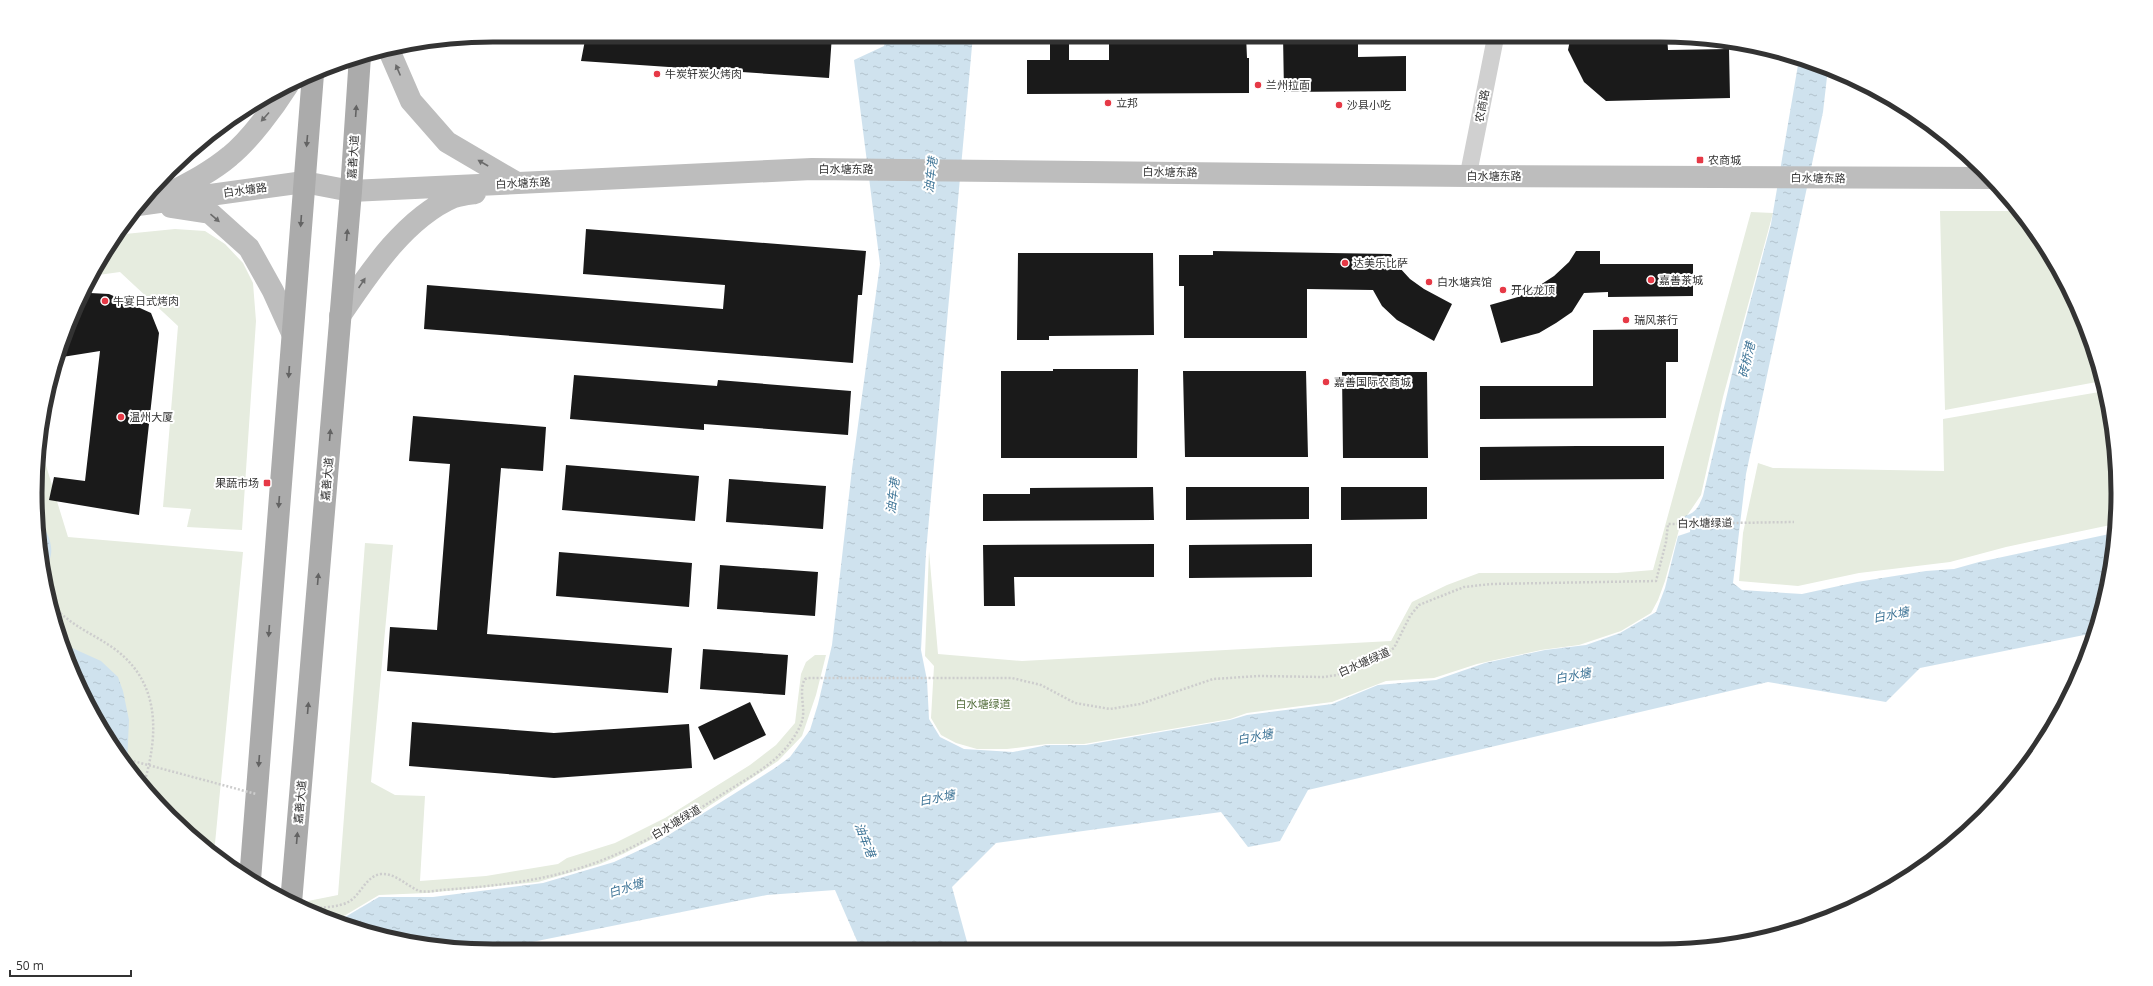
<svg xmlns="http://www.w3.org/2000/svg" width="2153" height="986" font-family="'Open Sans','Noto Sans SC',sans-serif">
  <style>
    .green { fill: #e6ecdf }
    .water { fill: url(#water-ripples) }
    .building { fill: #1a1a1a }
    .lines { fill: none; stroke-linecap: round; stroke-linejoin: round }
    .path { stroke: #cdcdcd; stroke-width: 2.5; stroke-dasharray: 2 2; stroke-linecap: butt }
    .street { stroke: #d0d0d0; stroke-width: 17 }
    .secondary { stroke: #bdbdbd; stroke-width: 22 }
    .primary { stroke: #ababab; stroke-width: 22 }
    .path-bridge { stroke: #cdcdcd; stroke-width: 2.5; stroke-dasharray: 2 2; stroke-linecap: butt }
    .oneway { fill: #6a6a6a }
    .oneway2 { fill: #636363 }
    .poi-dot { fill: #e63946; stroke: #fff; stroke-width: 1.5 }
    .labels { text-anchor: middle; stroke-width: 4; stroke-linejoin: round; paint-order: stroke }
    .poi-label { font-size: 11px; fill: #333; stroke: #fff; text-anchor: start }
    .street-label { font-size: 11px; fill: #333; stroke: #fff }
    .park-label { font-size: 11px; fill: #56703f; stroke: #fff }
    .water-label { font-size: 12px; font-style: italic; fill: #3f7597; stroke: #fff }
    .rim { fill: none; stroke: #333; stroke-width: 5 }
  </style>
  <defs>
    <pattern id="water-ripples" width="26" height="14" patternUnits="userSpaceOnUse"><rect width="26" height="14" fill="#cfe2ee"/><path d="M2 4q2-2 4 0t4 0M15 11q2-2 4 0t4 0" fill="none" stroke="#b2c2cd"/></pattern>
  </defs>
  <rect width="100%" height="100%" fill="#fff"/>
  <path class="green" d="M1940 211H2018L2041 238 2083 318 2102 381 1945 410Z
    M1751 212 1773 213 1723 397 1701 495 1680 526 1665 581 1658 600 1651 613 1621 631 1579 645 1541 650 1477 664 1434 678 1386 681 1332 702 1247 713 1230 719 1084 744H1047L1007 749H977L956 743 941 735 931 718 934 666 925 656 929 551 938 654 1022 661 1391 641 1412 602 1447 585 1479 573H1617L1653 570Z
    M175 229 205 231 225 244 243 263 253 283 256 321 242 530 187 527 191 509 163 507 178 326 120 272 91 276 96 264 115 235Z
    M2105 391 2109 403 2118 493 2115 524 2006 547 1950 562 1859 573 1798 586 1739 581 1743 533 1758 463 1773 468 1944 471 1943 419Z
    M40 446 68 537 243 552 214 854 191 837 149 795 96 722 59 640 39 553 35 493Z
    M365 543 393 545 371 782 395 795 425 796 420 881 486 876 558 864 567 858 615 843 665 818 750 765 776 745 795 723 801 674 806 662 815 655H826L816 695 802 736 778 761 680 825 623 854 600 864 538 882 427 893 379 895 339 919 331 920 318 916 293 904 338 895Z"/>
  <path class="water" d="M887 35H973L926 552 921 650 927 680 929 719 940 737 964 749 1013 752 1047 745H1086L1230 720 1247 715 1332 704 1378 685 1436 680 1485 663 1545 650 1586 645 1620 633 1656 612 1665 588 1678 536 1690 532 1691 520 1684 519 1685 516C1696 513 1699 506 1703 496L1739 344 1771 224 1799 59 1828 68 1823 112 1746 474 1733 583 1742 590 1802 594 1857 582 1926 571 1954 569 1979 562 2114 533 2109 582 2094 633 1920 668 1886 702 1768 682 1308 790 1280 841 1248 847 1221 812 996 843 952 887 969 949 861 950 835 890 767 895 532 942 530 951H493L403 942 334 921 340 920 379 897H433L543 883 614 862 659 841 775 768 790 757 810 730 818 704 832 645 852 469 880 264 854 60 884 46Z
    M37 522C50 529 59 560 42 567L39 553Z
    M61 643 101 661 118 677 123 691 129 720 127 765 96 722Z"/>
  <path class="building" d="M586 35H832L829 78 581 61Z
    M1050 35H1069V60H1109V35H1246L1247 58H1249V93L1027 94V60H1050Z
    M1283 35H1358V57L1406 56V91L1284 92Z
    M1571 35H1660L1667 36 1668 50 1729 49 1730 98 1606 101 1584 82 1568 50Z
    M586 229 866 251 862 295H858L853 363 424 329 427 285 723 309 725 285 583 274Z
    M1213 251 1391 254 1399 267 1410 279 1424 289 1452 304 1434 341 1397 320 1382 306 1373 290 1307 289V338H1184V286H1179V255H1213Z
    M1576 251H1600V264H1693V296L1608 297V292L1584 293 1572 312 1556 323 1539 333 1501 343 1490 305 1518 297 1534 289 1554 276 1569 262Z
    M1018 253H1153L1154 335 1049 336V340H1017Z
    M90 293 109 294 151 313 159 333 139 515 49 500 54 477 85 481 100 351 56 358 59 346 83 294Z
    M1678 329V362H1666V418L1480 419V386H1593V330Z
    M1053 369H1138L1137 458H1001V371H1053Z
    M1183 371H1306L1308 457H1185Z
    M1342 372H1427L1428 458H1343Z
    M574 375 717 386 718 380 851 391 848 435 704 424V430L570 419Z
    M413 416 546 427 543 471 501 468 487 634 672 648 668 693 387 671 390 627 437 630 450 464 409 461Z
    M1578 446H1664V479L1480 480V447Z
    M566 465 699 476 695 521 562 510Z
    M729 479 826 486 823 529 726 522Z
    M1153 487 1154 520 983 521V494H1030V488Z
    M1186 487H1309V519L1186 520Z
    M1341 487H1427V519L1341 520Z
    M1154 544V577H1014L1015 606H984L983 545Z
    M1312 544V577L1189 578V545Z
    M559 552 692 563 689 607 556 596Z
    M720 565 818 572 815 616 717 609Z
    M703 649 788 655 785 695 700 689Z
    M750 702 766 735 714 760 698 727Z
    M412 722 554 733 689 724 692 768 554 778 409 766Z"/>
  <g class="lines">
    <path class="path" d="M50 601C67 625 93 633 116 650 162 685 158 738 143 787
      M308 909C320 907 339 908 350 901 361 894 366 876 381 874 395 873 406 885 417 890 422 893 434 891 441 890 498 886 556 880 610 857 649 841 685 818 721 795 746 779 775 765 792 740 796 734 800 728 802 721 806 708 798 691 805 679L808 678H1012L1041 685 1075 703 1110 709 1140 704 1213 679 1259 676 1324 677 1337 675 1376 659 1394 648 1410 616 1419 605 1464 587 1491 584 1656 581 1666 542 1668 524 1794 522"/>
    <path class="street" d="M1468 176 1496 35"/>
    <path class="secondary" d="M388 48 411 101 447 142 517 183
      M162 197C185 185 210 173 230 156 250 140 274 107 288 85
      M138 205 304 182 351 191 812 169 1468 176 1991 178
      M171 207 210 213 249 248 273 291 292 333
      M340 316C369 273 405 218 454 197 460 195 468 194 475 193"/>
    <path class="primary" d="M250 880 313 74
      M291 903 351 191 360 56"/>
    <path class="path-bridge" d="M122 758 256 794"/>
  </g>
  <defs><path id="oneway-solid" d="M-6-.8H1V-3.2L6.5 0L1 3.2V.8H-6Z"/></defs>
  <g class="oneway">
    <use href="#oneway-solid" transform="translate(398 70) rotate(-113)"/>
    <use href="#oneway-solid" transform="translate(265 117) rotate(132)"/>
    <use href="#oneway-solid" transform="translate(483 163) rotate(-150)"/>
    <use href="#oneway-solid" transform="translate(215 218) rotate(41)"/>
    <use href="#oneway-solid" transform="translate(362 283) rotate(-56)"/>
  </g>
  <g class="oneway2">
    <use href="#oneway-solid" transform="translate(356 111) rotate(-86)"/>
    <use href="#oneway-solid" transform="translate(307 141) rotate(95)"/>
    <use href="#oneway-solid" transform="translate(301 221) rotate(94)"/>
    <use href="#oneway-solid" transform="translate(347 235) rotate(-85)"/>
    <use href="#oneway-solid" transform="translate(289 372) rotate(94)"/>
    <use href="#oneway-solid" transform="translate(330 435) rotate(-85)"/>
    <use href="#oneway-solid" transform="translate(279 502) rotate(94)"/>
    <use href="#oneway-solid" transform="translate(318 579) rotate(-85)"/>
    <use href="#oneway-solid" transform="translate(269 631) rotate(94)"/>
    <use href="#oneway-solid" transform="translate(308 708) rotate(-85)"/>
    <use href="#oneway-solid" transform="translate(259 761) rotate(94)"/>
    <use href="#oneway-solid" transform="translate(297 838) rotate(-85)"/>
  </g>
  <g class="poi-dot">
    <circle cx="657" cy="74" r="4"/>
    <circle cx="1258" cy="85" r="4"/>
    <circle cx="1108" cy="103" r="4"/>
    <circle cx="1339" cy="105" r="4"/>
    <rect x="1696" y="156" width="8" height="8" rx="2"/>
    <circle cx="1345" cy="263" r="4"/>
    <circle cx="1651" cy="280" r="4"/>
    <circle cx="1429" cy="282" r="4"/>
    <circle cx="1503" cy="290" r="4"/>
    <circle cx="105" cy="301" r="4"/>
    <circle cx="1626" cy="320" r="4"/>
    <circle cx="1326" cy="382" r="4"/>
    <circle cx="121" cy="417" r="4"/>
    <rect x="263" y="479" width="8" height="8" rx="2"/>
  </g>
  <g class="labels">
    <g class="poi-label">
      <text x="665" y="78">牛炭轩炭火烤肉</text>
      <text x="1266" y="89">兰州拉面</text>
      <text x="1116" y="107">立邦</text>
      <text x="1347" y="109">沙县小吃</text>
      <text x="1708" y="164">农商城</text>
      <text x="1353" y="267">达美乐比萨</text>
      <text x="1659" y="284">嘉善茶城</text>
      <text x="1437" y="286">白水塘宾馆</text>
      <text x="1511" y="294">开化龙顶</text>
      <text x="113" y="305">牛宴日式烤肉</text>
      <text x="1634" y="324">瑞风茶行</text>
      <text x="1334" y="386">嘉善国际农商城</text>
      <text x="129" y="421">温州大厦</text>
      <text x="259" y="487" text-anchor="end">果蔬市场</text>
    </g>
    <g class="street-label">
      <text transform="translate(1482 106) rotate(-79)" y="4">农商路</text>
      <text transform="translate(353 157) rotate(-86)" y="4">嘉善大道</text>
      <text x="846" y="173">白水塘东路</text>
      <text transform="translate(1170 172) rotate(1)" y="4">白水塘东路</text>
      <text x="1494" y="180">白水塘东路</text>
      <text transform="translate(1818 178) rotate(1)" y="4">白水塘东路</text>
      <text transform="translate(523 183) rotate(-3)" y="4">白水塘东路</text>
      <text transform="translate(245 190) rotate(-8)" y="4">白水塘路</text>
      <text transform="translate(327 479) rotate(-85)" y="4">嘉善大道</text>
      <text transform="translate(1705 523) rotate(-1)" y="4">白水塘绿道</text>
      <text transform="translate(1364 662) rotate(-24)" y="4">白水塘绿道</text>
      <text transform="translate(300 802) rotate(-85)" y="4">嘉善大道</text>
      <text transform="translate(676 822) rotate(-31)" y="4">白水塘绿道</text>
    </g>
    <g class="park-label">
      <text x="983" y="708">白水塘绿道</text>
    </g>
    <g class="water-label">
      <text transform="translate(931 175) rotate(-83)" y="4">油车港</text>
      <text transform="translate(1747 360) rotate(-77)" y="4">砖桥港</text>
      <text transform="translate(893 496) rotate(-83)" y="4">油车港</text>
      <text transform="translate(1891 615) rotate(-11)" y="4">白水塘</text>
      <text transform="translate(1573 676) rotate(-11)" y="4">白水塘</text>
      <text transform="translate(1255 737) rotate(-11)" y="4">白水塘</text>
      <text transform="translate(937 798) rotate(-11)" y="4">白水塘</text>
      <text transform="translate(865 840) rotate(69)" y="4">油车港</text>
      <text transform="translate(626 888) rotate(-18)" y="4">白水塘</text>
    </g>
  </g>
  <path d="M0 0H2153V986H0ZM493 42H1660A451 451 0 0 1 2111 493V493A451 451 0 0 1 1660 944H493A451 451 0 0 1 42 493V493A451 451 0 0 1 493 42Z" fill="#fff" fill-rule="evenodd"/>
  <path class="rim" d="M493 42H1660A451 451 0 0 1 2111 493V493A451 451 0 0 1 1660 944H493A451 451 0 0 1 42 493V493A451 451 0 0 1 493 42Z"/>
  <path d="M10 970v6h121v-6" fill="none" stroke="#333333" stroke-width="2"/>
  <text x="16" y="970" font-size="12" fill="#333333" stroke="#ffffff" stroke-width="3" paint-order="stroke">50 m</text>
</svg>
